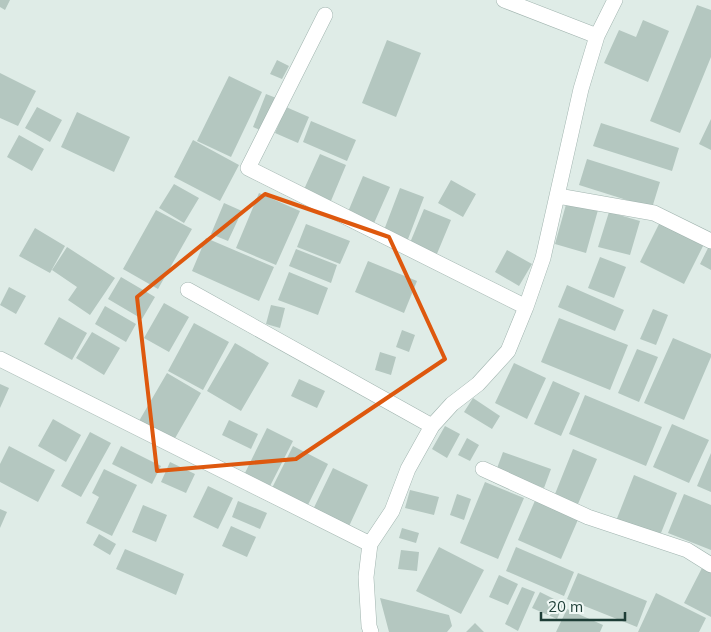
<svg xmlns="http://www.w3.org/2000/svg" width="711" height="632" font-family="Mulish,sans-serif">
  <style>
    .building { fill: #b4c7c0 }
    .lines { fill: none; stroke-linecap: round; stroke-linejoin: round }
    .minor-casing { stroke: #a1b4af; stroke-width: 16 }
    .minor { stroke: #fff; stroke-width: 15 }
    .marked { fill: none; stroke: #de580e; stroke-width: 4; stroke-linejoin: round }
  </style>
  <rect width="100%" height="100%" fill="#dfece7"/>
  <path class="building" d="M0 0H10L5 10 0 7Z
    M697 5 711 10V57L680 133 650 121Z
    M643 20 669 31 648 82 604 63 619 30 636 37Z
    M387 40 421 53 396 117 362 103Z
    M277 60 289 66 282 79 270 74Z
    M0 73 36 91 18 126 0 118Z
    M229 76 262 92 231 157 197 141Z
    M266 94 284 101 270 134 253 127Z
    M37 107 62 120 50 142 25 128Z
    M286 107 309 117 298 143 275 133Z
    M77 112 130 137 114 172 61 147Z
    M711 119V150L699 144Z
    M311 121 356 140 347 161 303 142Z
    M601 123 679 148 672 171 593 146Z
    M19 135 44 149 32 171 7 157Z
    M193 140 239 165 220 201 174 177Z
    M320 154 346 165 328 208 301 196Z
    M587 159 660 182 652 208 579 185Z
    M363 176 390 187 371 230 345 219Z
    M451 180 476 194 463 217 438 203Z
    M174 184 199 198 184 223 159 208Z
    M400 188 424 197 405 247 381 238Z
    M259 193 300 211 276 265 236 248Z
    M567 201 598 210 586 253 555 244Z
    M224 203 242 211 228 241 211 234Z
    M424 209 451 220 434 261 407 250Z
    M156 210 192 229 158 289 123 269Z
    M609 212 640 221 630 255 598 247Z
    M661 220 705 242 684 284 640 262Z
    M306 224 350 241 340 264 297 247Z
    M35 228 65 246 50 273 19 256Z
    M206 238 274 267 259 301 192 271Z
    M710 244H711V270L700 264Z
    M67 247 115 278 90 315 68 300 77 287 52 270Z
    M296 249 337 265 331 283 289 266Z
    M507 250 532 264 519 286 495 272Z
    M600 257 626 267 614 298 588 288Z
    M368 261 417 281 404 313 355 292Z
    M289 272 328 288 318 315 278 300Z
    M121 277 155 297 142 319 108 299Z
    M567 285 624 310 615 331 558 307Z
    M9 287 26 296 16 314 0 305Z
    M164 303 189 317 169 352 144 338Z
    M271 305 285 308 280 328 266 324Z
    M105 306 136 324 126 342 95 324Z
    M653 309 668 315 656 345 640 339Z
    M59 317 87 333 72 360 44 344Z
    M559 318 628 345 610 390 541 362Z
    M194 323 229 342 203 390 168 371Z
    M402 330 415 335 409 352 396 347Z
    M92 332 120 348 104 375 76 358Z
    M673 338 711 354V357L684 420 644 403Z
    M235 343 269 363 241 411 207 391Z
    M637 349 658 357 639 402 618 393Z
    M380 352 396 357 391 375 375 370Z
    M514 363 546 378 527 419 495 403Z
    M167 373 201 393 174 440 139 421Z
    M299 379 325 391 317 408 291 396Z
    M553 381 580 393 561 436 534 424Z
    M0 384 9 388 0 408Z
    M585 395 662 427 646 466 569 434Z
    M473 398 500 416 492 429 464 412Z
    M53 419 81 435 66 462 38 446Z
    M229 420 258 434 251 449 222 435Z
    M672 424 709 440 689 483 653 467Z
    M445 426 460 434 447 458 432 449Z
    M267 428 293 441 268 490 243 477Z
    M90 432 111 443 81 497 61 486Z
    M467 438 479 445 470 461 458 455Z
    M9 446 55 470 38 502 0 482V464Z
    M121 446 161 466 152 484 112 464Z
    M293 446 328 464 304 513 268 496Z
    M573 449 597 459 578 504 555 494Z
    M503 452 551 469 544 488 496 471Z
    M711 453V492L697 486Z
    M170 462 195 474 186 493 161 482Z
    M333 468 368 485 345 535 309 518Z
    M104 469 137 485 112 536 86 523 99 497 92 493Z
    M634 475 677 493 659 538 616 521Z
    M485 482 524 498 498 559 460 543Z
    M208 486 233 498 218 529 193 517Z
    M410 490 439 497 434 515 405 508Z
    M457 494 471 499 464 520 450 515Z
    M684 494 711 505V550L668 533Z
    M537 496 580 515 561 559 518 540Z
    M238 501 267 513 260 529 232 517Z
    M143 505 167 515 156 542 132 532Z
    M0 509 7 512 0 528Z
    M231 526 256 537 247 557 222 546Z
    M402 528 419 533 416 543 399 538Z
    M99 534 116 544 110 555 93 545Z
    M439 547 484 570 461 614 416 591Z
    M516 547 574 572 564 596 506 571Z
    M125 549 184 574 176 595 116 569Z
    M401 550 419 552 417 571 398 569Z
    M703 566 711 570V617L684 603Z
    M578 573 647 601 637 627 567 599Z
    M499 575 518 584 508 605 489 597Z
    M522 587 535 592 518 631 505 624Z
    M540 592 564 604 557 619 532 608Z
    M656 593 706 618 699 632H638Z
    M380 598 449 615 452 626 447 632H389Z
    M567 609 603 625 600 632H556Z
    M475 623 484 632H466Z"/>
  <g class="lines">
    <defs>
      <path id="minor" d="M504 0 597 36
        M325 15 248 168 526 307
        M558 196 654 213 711 241
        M188 290 432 426
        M0 359 370 544
        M483 469 588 517 687 550 711 565
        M371 632 369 626 366 577 370 544 392 511 408 469 432 426 452 404 478 384 508 351 526 307 543 258 581 89 597 36 615 0"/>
    </defs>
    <use href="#minor" class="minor-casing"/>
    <use href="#minor" class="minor"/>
  </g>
  <path class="marked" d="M265 194 389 237 445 359 296 459 157 471 137 297Z"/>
  <path d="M541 612v8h84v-8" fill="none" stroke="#1e3e37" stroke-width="2.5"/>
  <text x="548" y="612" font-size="15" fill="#1e3e37" stroke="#f0f8f5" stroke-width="4" paint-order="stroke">20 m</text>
</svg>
